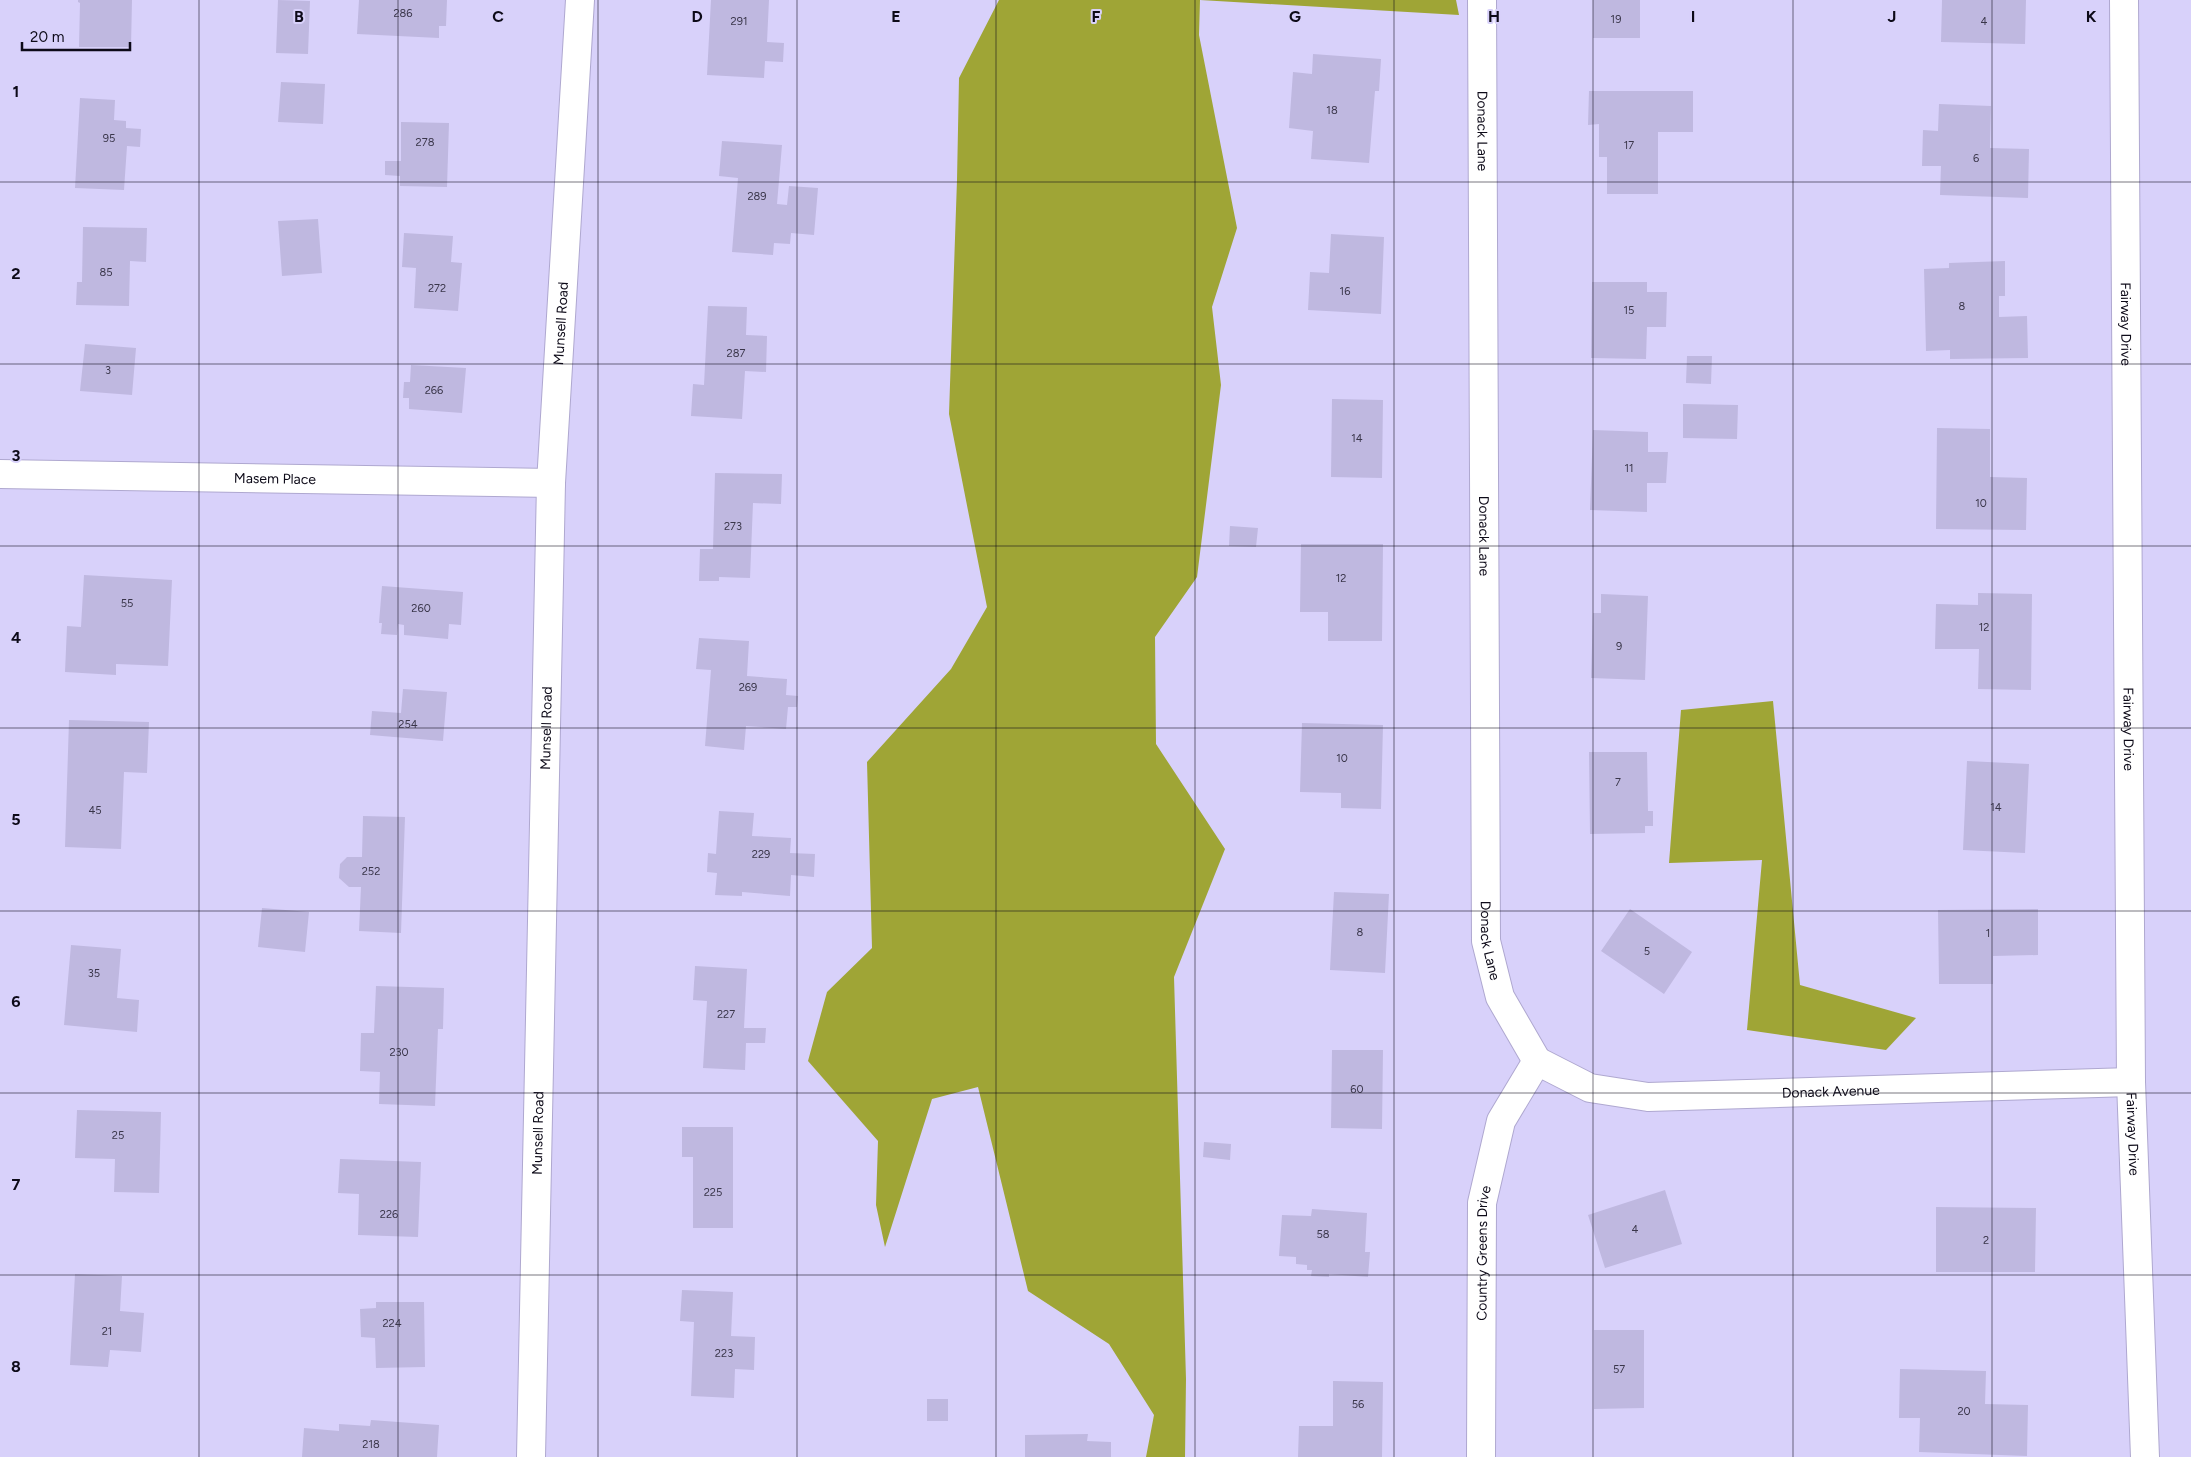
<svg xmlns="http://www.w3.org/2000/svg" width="2191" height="1457" font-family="Figtree,sans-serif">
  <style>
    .forest { fill: #9fa536 }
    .building { fill: #bfb8e0 }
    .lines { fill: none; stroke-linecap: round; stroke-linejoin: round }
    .minor-casing { stroke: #afa8d0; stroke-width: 30 }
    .minor { stroke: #fff; stroke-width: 28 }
    .grid { fill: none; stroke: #0d0a18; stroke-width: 1; stroke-opacity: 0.55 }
    .labels { text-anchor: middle; stroke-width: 4; stroke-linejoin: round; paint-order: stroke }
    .number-label { font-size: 11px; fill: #3a364a }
    .street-label { font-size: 14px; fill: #0d0a18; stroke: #d8d1fa }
    .grid-label { font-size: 16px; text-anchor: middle; font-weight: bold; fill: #0d0a18; stroke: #d8d1fa; stroke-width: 4; stroke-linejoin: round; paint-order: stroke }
  </style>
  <rect width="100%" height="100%" fill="#d8d1fa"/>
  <path class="forest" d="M999 0H1456L1459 15 1200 0 1199 35 1237 228 1212 307 1221 385 1197 577 1155 637 1156 744 1225 849 1174 977 1186 1379 1185 1457H1146L1154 1415 1109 1344 1028 1291 978 1087 932 1099 885 1247 876 1205 878 1141 808 1061 827 992 872 948 867 762 951 669 987 607 949 414 957 180 959 78Z
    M1773 701 1800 985 1916 1018 1886 1050 1747 1030 1762 860 1669 863 1681 710Z"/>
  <path class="building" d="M78 0H132L131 47H79L80 3 78 2Z
    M278 0 310 1 308 54 276 53Z
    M359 0H447L446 26H439V38L357 34Z
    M711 0H769L767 42 784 43 783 62 765 61 764 78 707 75Z
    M1593 0H1640V38H1593Z
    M1942 0H2026L2025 44 1941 42Z
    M1313 54 1381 59 1379 91H1375L1369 163 1311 159 1313 131 1289 128 1293 72 1312 74Z
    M281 82 325 84 323 124 278 122Z
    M1589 91H1693V132H1658V194H1607V157H1599V124L1588 125Z
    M80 98 115 100 114 120 126 121V128L141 129 140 147 127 146 124 190 75 188Z
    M1939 104 1991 106 1990 148 2029 149 2028 198 1940 195 1941 166H1922L1923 130 1938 131Z
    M401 122 449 123 447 187 400 186V176L385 175V161H401Z
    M722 141 782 145 777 204 787 205 789 186 818 188 814 235 791 233 790 244 774 243 773 255 732 252 738 178 719 176Z
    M318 219 322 273 282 276 278 221Z
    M83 227 147 228 146 262 130 261 129 306 76 305 77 282H82Z
    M404 233 453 236 451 262 462 263 458 311 414 308 416 268 402 267Z
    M1331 234 1384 237 1381 314 1308 310 1310 272 1329 273Z
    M2005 261V296H1999V317L2027 316 2028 358 1950 359V350L1926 351 1924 269 1949 268V263Z
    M1592 282H1647V292H1667L1666 327H1647L1646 359 1591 358Z
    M708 306 747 307 746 335 767 336 766 372 745 371 742 419 691 416 693 384 704 385Z
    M85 344 136 348 132 395 80 391Z
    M1687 356H1712L1711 384 1686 383Z
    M411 365 466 368 462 413 409 409V398H403L404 382H410Z
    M1332 399 1383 400 1382 478 1331 477Z
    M1683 404 1738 405 1737 439 1683 438Z
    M1937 428 1990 429V477L2027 478 2026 530 1936 529Z
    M1593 430 1648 432V452H1668L1666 483H1647V512L1590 510Z
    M715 473 782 474 781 504 753 503 750 578 719 577V581H699L700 549H713Z
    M1230 526 1258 528 1256 547 1229 546Z
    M1301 544H1383L1382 641H1328V612H1300Z
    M84 575 172 580 168 666 116 664V675L65 672 67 626 81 627Z
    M382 586 463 592 461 625 449 624 448 639 404 635V625L398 624 397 635 381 634 382 623H379Z
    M1978 593 2032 594 2031 690 1978 689 1979 649H1935L1936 604 1978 605Z
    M1601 594 1648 596 1645 680 1591 678 1593 613H1601Z
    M699 638 749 641 747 676 787 679 786 695 798 696 797 707H788L786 729 746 726 744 750 705 746 711 670 696 669Z
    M403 689 447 692 443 741 370 735 372 711 401 713Z
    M69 720 149 722 147 773 124 772 121 849 65 847Z
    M1302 723 1383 725 1381 809 1341 808V793L1300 792Z
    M1589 752H1647L1648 811H1653V826H1645V833L1590 834Z
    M1967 761 2029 764 2025 853 1963 850Z
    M719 811 754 813 752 836 791 838 790 853 815 854 814 877 791 875 790 896 742 892V896L715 895 717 873 707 872 708 853 716 854Z
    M363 816 405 817 401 933 359 931 361 887H349L339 878 340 864 347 857H362Z
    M1334 892 1389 894 1385 973 1330 970Z
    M262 908 309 912 305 952 258 947Z
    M1630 909 1692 952 1664 994 1601 951Z
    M2038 909V955L1993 956V984H1939L1938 910Z
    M71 945 121 949 117 998 139 1000 137 1032 64 1025Z
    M695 966 747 969 744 1028H766L765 1043H746L745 1070 703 1068 707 1001 693 1000Z
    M376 986 444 988 443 1029H438L435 1106 379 1104 380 1072 360 1071 361 1033H374Z
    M1332 1050H1383L1382 1129 1331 1128Z
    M77 1110 161 1112 159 1193 114 1192 115 1159 75 1158Z
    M682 1127H733V1228H693V1157H682Z
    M1204 1142 1231 1144 1230 1160 1203 1157Z
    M340 1159 421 1162 418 1237 358 1235 359 1194 338 1193Z
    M1665 1190 1682 1244 1605 1268 1588 1215Z
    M1936 1207 2036 1208 2035 1272H1936Z
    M1312 1209 1367 1213 1365 1252H1370L1368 1277 1329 1274V1277L1311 1276 1312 1270H1307V1265L1296 1264V1257L1279 1256 1282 1215 1311 1216Z
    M75 1274 122 1276 120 1311 144 1313 141 1352 110 1350 108 1367 70 1365Z
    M682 1290 733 1292 731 1336 755 1337 754 1370 735 1369 734 1398 691 1396 694 1322 680 1321Z
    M376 1302H424L425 1367 376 1368 375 1338 361 1337 360 1309 376 1308Z
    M1594 1330H1644V1408L1594 1409Z
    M1900 1369 1986 1371 1985 1404 2028 1405 2027 1456 1919 1452 1920 1418H1899Z
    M1333 1381 1383 1382 1382 1457H1298L1299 1426H1333Z
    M927 1399H948V1421H927Z
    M371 1420 439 1425 437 1457H302L304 1428 339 1431V1424L370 1426Z
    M1088 1434 1087 1441 1111 1442V1457H1025V1435Z"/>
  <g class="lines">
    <defs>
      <g id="minor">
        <path id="s1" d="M1482 0 1486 941 1500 997 1537 1061"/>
        <path id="s2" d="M2124 0 2131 1082 2145 1457"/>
        <path id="s3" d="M0 474 551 483"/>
        <path id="s4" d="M1537 1061 1590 1088 1648 1097 2131 1082"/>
        <path id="s5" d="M531 1457 551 483 580 0"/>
        <path id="s6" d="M1481 1457 1482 1203 1501 1121 1537 1061"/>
      </g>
    </defs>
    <use href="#minor" class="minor-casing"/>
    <use href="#minor" class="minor"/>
  </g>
  <path class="grid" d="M199 0V1457M398 0V1457M598 0V1457M797 0V1457M996 0V1457M1195 0V1457M1394 0V1457M1593 0V1457M1793 0V1457M1992 0V1457M0 182H2191M0 364H2191M0 546H2191M0 728H2191M0 911H2191M0 1093H2191M0 1275H2191"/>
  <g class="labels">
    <g class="number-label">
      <text x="403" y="17">286</text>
      <text x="1616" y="23">19</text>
      <text x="739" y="25">291</text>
      <text x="1984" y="25">4</text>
      <text x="1332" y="114">18</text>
      <text x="109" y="142">95</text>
      <text x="425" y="146">278</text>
      <text x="1629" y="149">17</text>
      <text x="1976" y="162">6</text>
      <text x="757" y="200">289</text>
      <text x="106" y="276">85</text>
      <text x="437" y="292">272</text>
      <text x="1345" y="295">16</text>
      <text x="1962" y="310">8</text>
      <text x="1629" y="314">15</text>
      <text x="736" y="357">287</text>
      <text x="108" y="374">3</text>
      <text x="434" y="394">266</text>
      <text x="1357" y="442">14</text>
      <text x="1629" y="472">11</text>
      <text x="1981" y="507">10</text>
      <text x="733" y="530">273</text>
      <text x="1341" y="582">12</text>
      <text x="127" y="607">55</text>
      <text x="421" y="612">260</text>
      <text x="1984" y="631">12</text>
      <text x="1619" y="650">9</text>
      <text x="748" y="691">269</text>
      <text x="408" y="728">254</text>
      <text x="1342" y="762">10</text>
      <text x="1618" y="786">7</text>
      <text x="1996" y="811">14</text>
      <text x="95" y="814">45</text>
      <text x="761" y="858">229</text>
      <text x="371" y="875">252</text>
      <text x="1360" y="936">8</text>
      <text x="1988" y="937">1</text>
      <text x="1647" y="955">5</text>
      <text x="94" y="977">35</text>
      <text x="726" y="1018">227</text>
      <text x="399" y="1056">230</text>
      <text x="1357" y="1093">60</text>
      <text x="118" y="1139">25</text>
      <text x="713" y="1196">225</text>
      <text x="389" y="1218">226</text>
      <text x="1635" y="1233">4</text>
      <text x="1323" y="1238">58</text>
      <text x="1986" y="1244">2</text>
      <text x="392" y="1327">224</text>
      <text x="107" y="1335">21</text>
      <text x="724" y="1357">223</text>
      <text x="1619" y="1373">57</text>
      <text x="1358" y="1408">56</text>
      <text x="1964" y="1415">20</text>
      <text x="371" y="1448">218</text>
    </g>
    <g class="street-label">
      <text dy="5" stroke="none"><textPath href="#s1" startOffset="131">Donack Lane</textPath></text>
      <text dy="5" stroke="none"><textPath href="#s5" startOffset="1134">Munsell Road</textPath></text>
      <text dy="5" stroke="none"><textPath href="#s2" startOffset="324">Fairway Drive</textPath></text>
      <text dy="5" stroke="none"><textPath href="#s3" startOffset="275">Masem Place</textPath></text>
      <text dy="5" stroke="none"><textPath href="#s1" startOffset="536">Donack Lane</textPath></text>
      <text dy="5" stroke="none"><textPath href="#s5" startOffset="729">Munsell Road</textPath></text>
      <text dy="5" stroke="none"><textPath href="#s2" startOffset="729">Fairway Drive</textPath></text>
      <text dy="5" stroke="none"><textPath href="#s1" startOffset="941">Donack Lane</textPath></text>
      <text dy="5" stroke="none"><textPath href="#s4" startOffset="301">Donack Avenue</textPath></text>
      <text dy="5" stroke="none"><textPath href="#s5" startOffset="324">Munsell Road</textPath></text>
      <text dy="5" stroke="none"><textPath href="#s2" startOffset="1134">Fairway Drive</textPath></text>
      <text dy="5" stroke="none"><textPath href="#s6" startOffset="204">Country Greens Drive</textPath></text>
    </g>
  </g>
  <g class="grid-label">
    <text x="299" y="22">B</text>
    <text x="498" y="22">C</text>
    <text x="697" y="22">D</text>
    <text x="896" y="22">E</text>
    <text x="1096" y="22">F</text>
    <text x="1295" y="22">G</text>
    <text x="1494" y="22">H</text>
    <text x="1693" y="22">I</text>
    <text x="1892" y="22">J</text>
    <text x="2091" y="22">K</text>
    <text x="16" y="97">1</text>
    <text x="16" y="279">2</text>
    <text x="16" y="461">3</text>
    <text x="16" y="643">4</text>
    <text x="16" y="825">5</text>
    <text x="16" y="1007">6</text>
    <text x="16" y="1190">7</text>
    <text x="16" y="1372">8</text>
  </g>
  <path d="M22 42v8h108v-8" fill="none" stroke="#0d0a18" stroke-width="2.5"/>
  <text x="30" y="42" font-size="15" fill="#0d0a18" stroke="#d8d1fa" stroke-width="4" paint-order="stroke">20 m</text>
</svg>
